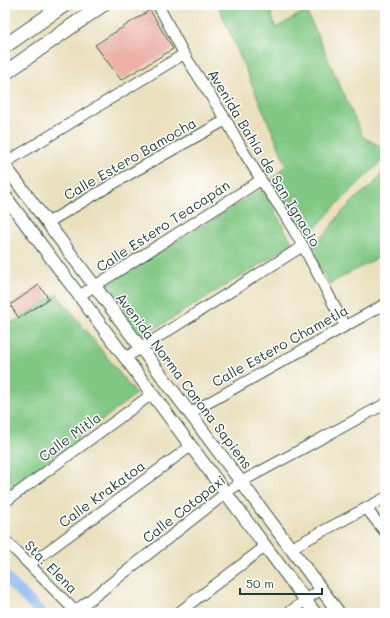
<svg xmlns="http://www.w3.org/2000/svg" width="390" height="618" font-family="Mali,sans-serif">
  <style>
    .green { fill: #80c783; stroke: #50825c }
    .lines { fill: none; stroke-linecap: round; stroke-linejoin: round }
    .canal { stroke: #83b4ef; stroke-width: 11 }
    .building { fill: #ebb0a7 }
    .minor-casing { stroke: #3d5549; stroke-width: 12 }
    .tertiary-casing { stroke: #3d5549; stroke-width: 14 }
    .secondary-casing { stroke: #3d5549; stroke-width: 16 }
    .minor { stroke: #fff; stroke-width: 10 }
    .tertiary { stroke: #fff; stroke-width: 12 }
    .secondary { stroke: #fff; stroke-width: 14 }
    .labels { text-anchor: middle; stroke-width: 3; stroke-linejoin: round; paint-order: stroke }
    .street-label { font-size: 14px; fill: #1f3d34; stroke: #fff }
  </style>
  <rect width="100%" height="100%" fill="#fff"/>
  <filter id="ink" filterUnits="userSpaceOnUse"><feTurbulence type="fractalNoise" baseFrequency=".025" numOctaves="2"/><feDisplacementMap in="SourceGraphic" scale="8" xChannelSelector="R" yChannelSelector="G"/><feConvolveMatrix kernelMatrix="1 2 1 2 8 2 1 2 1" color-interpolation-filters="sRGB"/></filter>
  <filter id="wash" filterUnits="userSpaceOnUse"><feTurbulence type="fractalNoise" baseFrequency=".012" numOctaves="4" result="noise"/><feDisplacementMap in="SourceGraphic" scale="16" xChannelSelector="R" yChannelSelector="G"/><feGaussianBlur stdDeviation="0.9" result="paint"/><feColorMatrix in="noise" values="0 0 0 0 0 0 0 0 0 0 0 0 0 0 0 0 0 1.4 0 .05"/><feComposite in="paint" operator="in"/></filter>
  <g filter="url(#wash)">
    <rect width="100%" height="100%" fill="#eae0be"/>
    <path class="green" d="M218 5H268L276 28 306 10 363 137 382 147 384 159 341 200 304 240 272 180 286 164Z
      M385 169V254L329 284 310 248 327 232 341 213 358 196 373 185Z
      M262 189 293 244 140 338 103 287Z
      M57 294 136 394 5 495V327Z"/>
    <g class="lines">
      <path class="canal" d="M5 577 41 613"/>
    </g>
    <g id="blocks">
      <path class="building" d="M150 10 173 49 121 80 95 45Z
        M39 285 49 299 19 318 10 305Z"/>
    </g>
  </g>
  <g filter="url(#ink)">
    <use href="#blocks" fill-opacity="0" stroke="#3d5549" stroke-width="1"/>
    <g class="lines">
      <defs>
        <path id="minor" d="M158 5 184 54 226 120 242 149 261 180 281 209 303 246 345 326
          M5 163 184 54
          M47 223 135 171 226 120
          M79 296 261 180
          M125 358 303 246
          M190 413 385 304
          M5 502 152 394
          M366 508 385 532
          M5 540 77 613
          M291 548 385 498
          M30 564 191 446
          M72 613 91 599 226 493 241 482 385 404
          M178 613 266 546
          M288 613 321 589"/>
        <path id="tertiary" d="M5 166 339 613
          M5 196 315 613"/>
        <path id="secondary" d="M5 46 64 5
          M5 73 102 5"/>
      </defs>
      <use href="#minor" class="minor-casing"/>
      <use href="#tertiary" class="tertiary-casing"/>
      <use href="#secondary" class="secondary-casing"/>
      <use href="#minor" class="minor"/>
      <use href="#tertiary" class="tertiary"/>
      <use href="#secondary" class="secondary"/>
    </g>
  </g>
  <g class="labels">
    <g class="street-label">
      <text transform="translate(264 158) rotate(59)" y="5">Avenida Bahía de San Ignacio</text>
      <text transform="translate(130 159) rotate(-30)" y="5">Calle Estero Bamocha</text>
      <text transform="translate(163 226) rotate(-33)" y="5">Calle Estero Teacapán</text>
      <text transform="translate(280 346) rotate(-29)" y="5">Calle Estero Chametla</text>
      <text transform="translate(184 381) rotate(53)" y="5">Avenida Norma Corona Sapiens</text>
      <text transform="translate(70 437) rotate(-36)" y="5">Calle Mitla</text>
      <text transform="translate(102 494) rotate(-36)" y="5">Calle Krakatoa</text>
      <text transform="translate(184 509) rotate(-38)" y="5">Calle Cotopaxi</text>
      <text transform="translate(51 567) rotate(45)" y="5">Sta. Elena</text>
    </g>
  </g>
  <rect width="390" height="618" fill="none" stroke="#fff" stroke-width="20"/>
  <path d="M240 588v6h82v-6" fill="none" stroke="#1f3d34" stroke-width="2"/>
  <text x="246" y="588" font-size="12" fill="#1f3d34" stroke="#ffffff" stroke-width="3" paint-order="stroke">50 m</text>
</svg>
